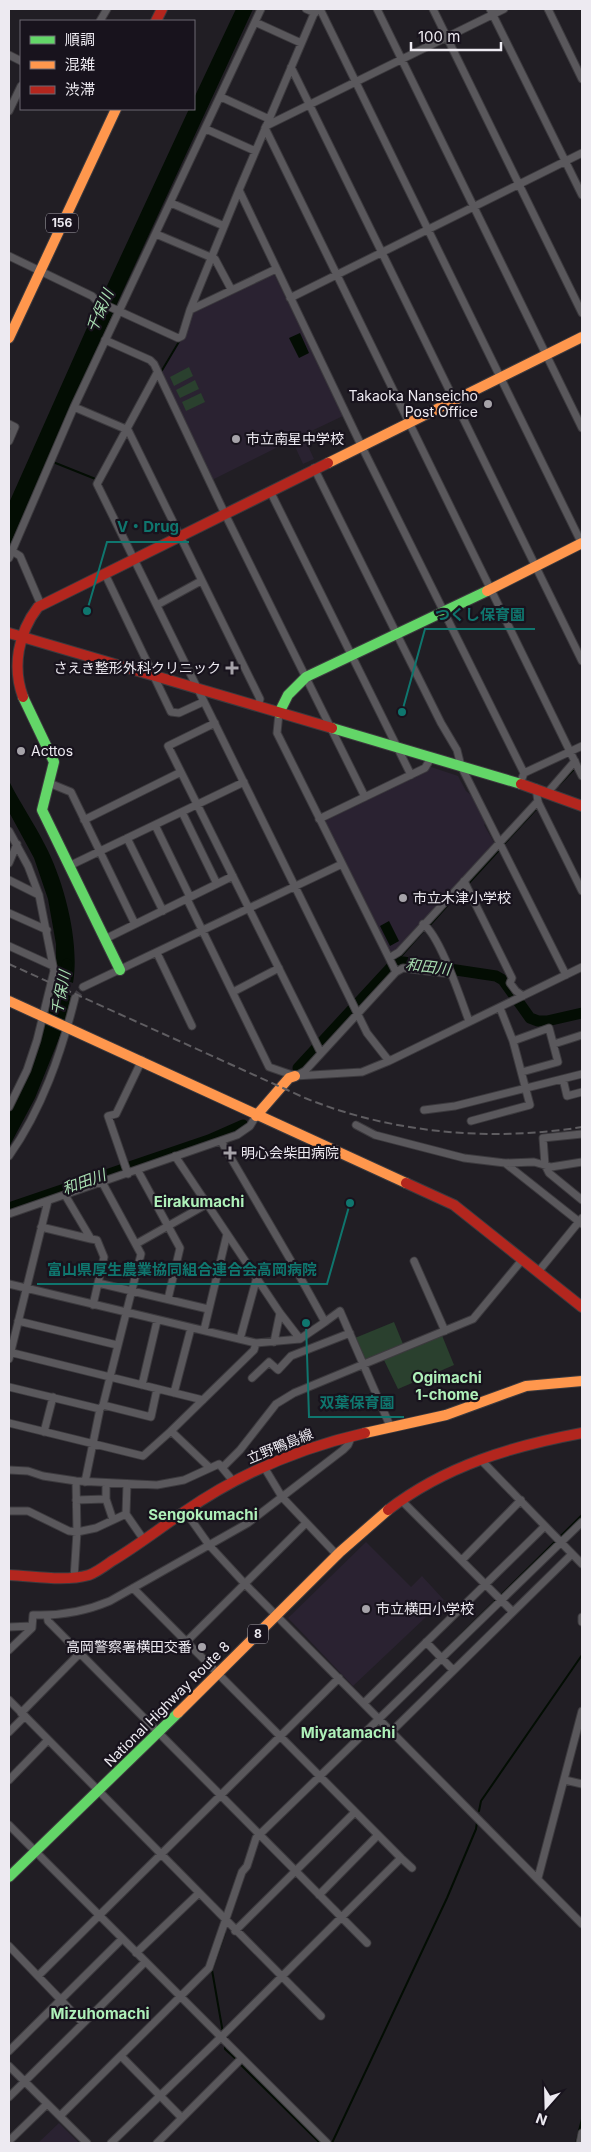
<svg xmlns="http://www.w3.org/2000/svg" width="591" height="2152" font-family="Inter,'Noto Sans JP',sans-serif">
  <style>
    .built { fill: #2a2231 }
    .green { fill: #2a402e }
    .water { fill: #030d03 }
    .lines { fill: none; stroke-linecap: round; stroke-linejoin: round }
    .stream { stroke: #030d03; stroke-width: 2 }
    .river { stroke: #030d03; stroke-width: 11 }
    .street-tunnel { stroke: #403d43; stroke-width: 7; stroke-dasharray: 7 3.5; stroke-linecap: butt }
    .street-casing { stroke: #3c3a3e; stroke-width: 9 }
    .fast-casing { stroke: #3c3a3e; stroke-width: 12 }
    .slow-casing { stroke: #3c3a3e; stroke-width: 12 }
    .jam-casing { stroke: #3c3a3e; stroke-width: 12 }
    .street { stroke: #5a585c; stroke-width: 7 }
    .fast { stroke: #63d668; stroke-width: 10 }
    .slow { stroke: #ff974d; stroke-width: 10 }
    .jam { stroke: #b3261e; stroke-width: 10 }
    .rail { stroke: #5f5d61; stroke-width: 2; stroke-dasharray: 8 4; stroke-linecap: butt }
    .poi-dot { fill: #a6a3a9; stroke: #18131d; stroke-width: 2 }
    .labels { text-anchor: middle; stroke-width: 4.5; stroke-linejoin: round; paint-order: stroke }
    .shield { fill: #18131d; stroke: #adaab1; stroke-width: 1 }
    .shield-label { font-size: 12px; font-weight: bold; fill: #edeaf1 }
    .poi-label { font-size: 14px; fill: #edeaf1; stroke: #18131d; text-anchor: start }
    .street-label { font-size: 14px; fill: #edeaf1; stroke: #18131d }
    .water-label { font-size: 15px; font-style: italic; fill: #a9dfb2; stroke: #18131d }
    .neighbourhood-label { font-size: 15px; font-weight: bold; fill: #aef0b9; stroke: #18131d }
    .leader { fill: none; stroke: #0f766e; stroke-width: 2 }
    .callout-dot { fill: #0f766e; stroke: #18131d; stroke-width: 2 }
    .callout-label { font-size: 15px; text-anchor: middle; font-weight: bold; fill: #0f766e; stroke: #18131d; stroke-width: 4.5; stroke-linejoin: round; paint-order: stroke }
  </style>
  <rect width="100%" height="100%" fill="#211e24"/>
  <path class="built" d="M272 270 345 415 303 435 314 459 303 464 292 440 212 480 160 372 177 343 183 337 193 309Z
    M431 767 458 776 466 791 477 800 486 822 484 825 495 844 395 952 389 951 325 825 327 818Z
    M366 1542 411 1587 422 1576 444 1600 353 1686 288 1618Z
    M59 2123 79 2143H38Z"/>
  <path class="green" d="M189 367 193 376 174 386 170 377Z
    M195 380 199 389 180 398 176 390Z
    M201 393 205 402 186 411 182 402Z
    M394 1322 403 1344 364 1360 355 1338Z
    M441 1333 454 1365 398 1389 383 1358Z"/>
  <path class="water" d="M236 9H253L115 308 100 301 189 109H194V98Z
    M98 303 114 311 9 547V503Z
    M300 333 309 353 299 358 289 338Z
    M9 781C20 803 34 823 45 845 64 881 80 942 73 983L56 976V944L48 899 34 858 9 812Z
    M389 921 399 941 390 946 380 926Z
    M54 988 71 996 65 1021 48 1013Z
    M45 1023 62 1031 35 1098 9 1147V1114L36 1051Z"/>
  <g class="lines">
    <path class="stream" d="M161 372 180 340
      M53 462 98 480
      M559 785 576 767
      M503 845 539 806
      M468 884 500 849
      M429 926 464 887
      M395 963 425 929
      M500 1596 582 1515
      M441 1654 497 1599
      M421 1673 438 1657
      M479 1811 481 1801 582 1655
      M223 2033 212 1970 225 1933
      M225 2045V2049L237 2060
      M240 2064 320 2143
      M332 2143 447 1898 476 1829 477 1822
      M576 2143 582 2119"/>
    <path class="river" d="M59 1005 67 964
      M298 1068 395 963 403 962 496 976 503 980 530 1018 538 1021H547L582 1013
      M9 1208 209 1140 243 1125"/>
    <path class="street-tunnel" d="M75 998 83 987"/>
    <defs>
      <path id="street" d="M306 9 315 13
        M320 9 582 544
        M377 9 582 428
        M433 9 582 313
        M490 9 582 195
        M548 9 582 79
        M100 21 107 9
        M255 22 301 43
        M9 55 21 61
        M291 67 582 661
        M221 97 269 119
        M9 111 21 86
        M266 126 504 9
        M265 128 582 776
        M206 129 255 151
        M239 190 361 445 524 773 520 784
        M171 203 224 226
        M156 234 215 259 231 289
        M9 256 92 296 97 301 178 338 182 336 190 310 276 269
        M290 298 582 153
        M190 310 239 190 316 9
        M105 340 150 360 154 364 225 514 365 797
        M157 373 97 484 367 1033 389 1061
        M74 407 128 430 260 699 258 706
        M9 424 15 427 9 441
        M314 468 441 723 457 750 461 766 566 975
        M270 491 411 775
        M12 551 20 556 41 605
        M9 558 74 407 261 9
        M105 574 171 712 179 713 203 702
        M157 605 201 581
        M279 713 277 733 396 972
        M215 723 168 746 321 1053
        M524 773 582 746
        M49 783 71 792 135 924
        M536 788 538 802 582 891
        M548 792 575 761
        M182 812 217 884
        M319 819 425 768 431 758
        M84 820 181 772
        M155 825 190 897
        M9 831 28 866 39 895 54 971 37 1040 27 1070 9 1107
        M127 838 163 911
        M9 863 17 844
        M69 866 244 782
        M9 880 39 895
        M464 881 512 978 510 983 516 991 523 996
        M187 899 269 1067 295 1076 362 1072 389 1061 582 967
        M9 913 47 930
        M423 924C440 935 461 1000 469 1021
        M105 939 233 876
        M9 946 53 966
        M157 953 192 1026
        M389 958 399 952 538 801
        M83 987 342 864
        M233 992 279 968
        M513 1041 549 1028 558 1062 522 1072
        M554 1044 582 1035
        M298 1075 305 1071 396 972 403 968 451 974
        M563 1079 567 1096 582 1092
        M424 1110 455 1106 582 1074
        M471 1121 530 1105 513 1041 500 1008
        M356 1125 375 1135 464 1158 505 1163 534 1162 551 1167 582 1162
        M582 1134 543 1138 545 1165 549 1173 582 1200
        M221 1141 294 1266 325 1322 340 1311 391 1428
        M9 1156C42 1109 61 1054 75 998
        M175 1156 280 1313 300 1339
        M505 1163 582 1224
        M138 1171 180 1248 168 1299
        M128 1174 108 1116 116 1114 142 1060
        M65 1195 91 1239 97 1240 104 1257 93 1305
        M9 1214 237 1135 250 1126 256 1116
        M41 1227 91 1239
        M136 1244 207 1204
        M414 1261 445 1331
        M538 1272 582 1218
        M98 1283 208 1309
        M9 1284 256 1343 300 1339 325 1322
        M18 1321 117 1345
        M204 1330 227 1234
        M240 1339 257 1277
        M274 1342 280 1313
        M9 1352 203 1400
        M9 1359 48 1201
        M252 1378 269 1362 278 1370 291 1356 350 1333
        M142 1385 157 1321
        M9 1387 100 1409
        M174 1393 191 1328
        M103 1405 151 1417 157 1389
        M9 1423 143 1456 171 1431
        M44 1432 53 1397
        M480 1459 582 1564
        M223 1467 240 1450 276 1404 294 1393 473 1319 522 1260
        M264 1467 282 1497 337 1555
        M210 1468 171 1431 254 1350 256 1343
        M9 1470 28 1471 43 1476 76 1481 157 1485 184 1480 219 1464 233 1481
        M85 1482 100 1409 103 1405 141 1254 102 1182
        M106 1483V1499L113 1520
        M76 1500 106 1499
        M401 1500 513 1612
        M9 1511H28L69 1531 77 1532 96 1528 126 1514 144 1540
        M185 1511 209 1545 245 1584 582 1924
        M126 1514 127 1484
        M462 1560 521 1500
        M74 1578 77 1532 76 1481
        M47 1615 48 1621 367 1943
        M582 1617V1622
        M9 1627 32 1626
        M186 1642 306 1523
        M426 1642 453 1670
        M9 1650 32 1628 33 1615C61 1616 84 1612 110 1601L248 1523 343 1450 348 1445 352 1436
        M9 1700 321 2016
        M364 1703 545 1526
        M21 1713 80 1653
        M392 1731 572 1554
        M9 1732 25 1716
        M9 1780 48 1740
        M565 1780 582 1784
        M9 1825 327 2143
        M401 1858 412 1868
        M538 1878 582 1711
        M319 1895 378 1835
        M235 1931 355 1812
        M9 1946 83 2023
        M136 1953 199 1893
        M38 1976 339 1678
        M9 2051 122 1939
        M121 2056 182 2118 157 2143
        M9 2066 87 2143
        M9 2097 145 1962
        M60 2116 209 1968 242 1872 247 1866 256 1838 582 1522
        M182 2118 241 2059
        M9 2141 47 2104
        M111 2143 220 2038 401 1858 133 1588
        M580 2143 582 2133"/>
      <path id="fast" d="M23 697 54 762 42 810 120 970
        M279 713 288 695 306 677 487 591
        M332 728 521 784
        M9 1877 178 1713"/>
      <path id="slow" d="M9 338 116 109
        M328 463 582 337
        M487 591 582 543
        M9 1001 406 1183
        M256 1116 289 1078 295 1076
        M365 1433 446 1415 526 1386 582 1381
        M178 1713 340 1552 388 1510"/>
      <path id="jam" d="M156 21 162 9
        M9 633 332 728
        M23 697C12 667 18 633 38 607L328 463
        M521 784 582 806
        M406 1183 454 1205 582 1307
        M388 1510C445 1466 512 1446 582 1433
        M9 1575C34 1576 64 1582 89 1575 97 1572 105 1566 112 1561 137 1546 160 1528 184 1512 240 1473 299 1448 365 1433"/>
    </defs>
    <use href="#street" class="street-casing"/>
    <use href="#fast" class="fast-casing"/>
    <use href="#slow" class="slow-casing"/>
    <use href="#jam" class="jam-casing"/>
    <use href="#street" class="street"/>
    <use href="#fast" class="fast"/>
    <use href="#slow" class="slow"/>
    <use href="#jam" class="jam"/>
    <path class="rail" d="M9 964 305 1098C391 1133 491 1142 582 1127"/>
  </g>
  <g class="poi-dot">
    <circle cx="488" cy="404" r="5"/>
    <circle cx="236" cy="439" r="5"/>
    <path d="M229.5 660.5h5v5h5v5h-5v5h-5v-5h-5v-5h5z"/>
    <circle cx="21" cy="751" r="5"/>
    <circle cx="403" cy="898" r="5"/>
    <path d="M227.5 1145.5h5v5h5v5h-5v5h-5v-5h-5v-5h5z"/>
    <circle cx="366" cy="1609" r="5"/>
    <circle cx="202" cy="1647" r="5"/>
  </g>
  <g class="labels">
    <g class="shield">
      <rect x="46" y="213.5" width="32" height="19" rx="4"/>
      <rect x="248" y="1624.5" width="20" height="19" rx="4"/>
    </g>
    <g class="shield-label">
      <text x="62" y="227">156</text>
      <text x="258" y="1638">8</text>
    </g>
    <g class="poi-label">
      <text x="478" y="401" text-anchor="end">Takaoka Nanseicho<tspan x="478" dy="16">Post Office</tspan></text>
      <text x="246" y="444">市立南星中学校</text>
      <text x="221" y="673" text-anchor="end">さえき整形外科クリニック</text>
      <text x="31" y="756">Acttos</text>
      <text x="413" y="903">市立木津小学校</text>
      <text x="241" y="1158">明心会柴田病院</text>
      <text x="376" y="1614">市立横田小学校</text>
      <text x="192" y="1652" text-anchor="end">高岡警察署横田交番</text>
    </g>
    <g class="street-label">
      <text transform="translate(280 1446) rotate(-22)" y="5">立野鴨島線</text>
      <text transform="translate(167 1704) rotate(-45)" y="5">National Highway Route 8</text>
    </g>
    <g class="water-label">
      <text transform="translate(100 311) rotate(-66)" y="5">千保川</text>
      <text transform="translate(428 967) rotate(7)" y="5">和田川</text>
      <text transform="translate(61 993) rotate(-79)" y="5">千保川</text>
      <text transform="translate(84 1182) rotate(-20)" y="5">和田川</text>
    </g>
    <g class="neighbourhood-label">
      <text x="199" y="1207">Eirakumachi</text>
      <text x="447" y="1383">Ogimachi<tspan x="447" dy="17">1-chome</tspan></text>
      <text x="203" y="1520">Sengokumachi</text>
      <text x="348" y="1738">Miyatamachi</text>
      <text x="100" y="2019">Mizuhomachi</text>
    </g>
  </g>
  <path class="leader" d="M87 611L107 542H189M402 712L425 629H535M350 1203L327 1284H37M306 1323L309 1417H404"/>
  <g class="callout-dot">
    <circle cx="87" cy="611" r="5"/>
    <circle cx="402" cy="712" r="5"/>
    <circle cx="350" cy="1203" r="5"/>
    <circle cx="306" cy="1323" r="5"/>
  </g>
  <g class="callout-label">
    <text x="148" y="532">V・Drug</text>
    <text x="480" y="620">つくし保育園</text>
    <text x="182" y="1275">富山県厚生農業協同組合連合会高岡病院</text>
    <text x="357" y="1408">双葉保育園</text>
  </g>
  <rect width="591" height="2152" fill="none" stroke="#edeaf1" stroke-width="20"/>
  <rect x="20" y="20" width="175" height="90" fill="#18131d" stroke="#6d6972"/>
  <rect x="30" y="36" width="25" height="8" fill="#63d668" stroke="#6d6972"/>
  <text x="65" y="45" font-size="15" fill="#edeaf1">順調</text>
  <rect x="30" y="61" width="25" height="8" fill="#ff974d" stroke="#6d6972"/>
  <text x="65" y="70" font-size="15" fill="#edeaf1">混雑</text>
  <rect x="30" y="86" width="25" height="8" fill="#b3261e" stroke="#6d6972"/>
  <text x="65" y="95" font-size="15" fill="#edeaf1">渋滞</text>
  <g transform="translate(546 2107) rotate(200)" stroke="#18131d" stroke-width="4" paint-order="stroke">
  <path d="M0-4L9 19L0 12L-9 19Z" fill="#edeaf1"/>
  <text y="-8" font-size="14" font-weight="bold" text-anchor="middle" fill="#edeaf1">N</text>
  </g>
  <path d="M411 42v8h90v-8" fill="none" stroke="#edeaf1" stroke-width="2.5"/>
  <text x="418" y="42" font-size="15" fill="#edeaf1" stroke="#18131d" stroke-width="4" paint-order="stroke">100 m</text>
</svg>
